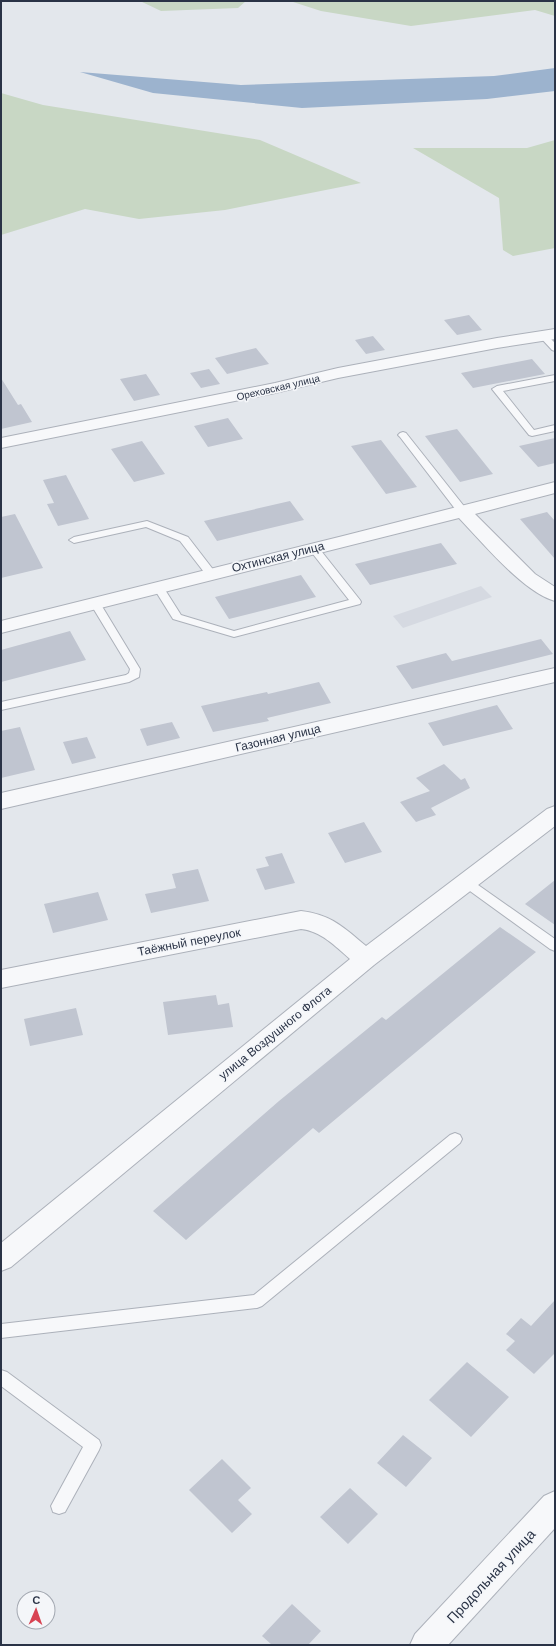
<svg xmlns="http://www.w3.org/2000/svg" width="556" height="1646" font-family="Arial,sans-serif">
  <style>
    .built { fill: #d5d9e1 }
    .green { fill: #c8d7c4 }
    .water { fill: #9cb3ce }
    .building { fill: #c0c5d0 }
    .lines { fill: none; stroke-linecap: round; stroke-linejoin: round }
    .service-casing { stroke: #acb1ba; stroke-width: 2 }
    .minor-casing { stroke: #acb1ba; stroke-width: 2 }
    .tertiary-casing { stroke: #acb1ba; stroke-width: 2 }
    .service { fill: #f7f8fa; fill-rule: evenodd }
    .minor { fill: #f7f8fa; fill-rule: evenodd }
    .tertiary { fill: #f7f8fa; fill-rule: evenodd }
    .labels { text-anchor: middle; stroke-width: 3.5; stroke-linejoin: round; paint-order: stroke }
    .far-street-label { font-size: 10px; fill: #2a3346; stroke: #f4f6f9 }
    .street-label { font-size: 12px; fill: #2a3346; stroke: #f4f6f9 }
    .near-street-label { font-size: 14px; fill: #2a3346; stroke: #f4f6f9 }
  </style>
  <rect width="100%" height="100%" fill="#e3e7ec"/>
  <path class="built" d="M481 586 492 597 403 628 393 616Z"/>
  <path class="green" d="M140 1H246L238 8 161 11Z
    M290 1H555V16L535 10 411 26 321 11Z
    M1 93 43 105 260 140 361 183 225 210 139 219 85 209 1 235Z
    M555 140V248L513 256 503 250 499 198 413 148H527Z"/>
  <path class="water" d="M555 68V91L487 99 302 108 153 93 80 72 241 85 494 76Z"/>
  <path class="building" d="M469 315 482 330 457 335 444 320Z
    M373 336 385 350 366 354 355 340Z
    M256 348 269 364 227 374 215 358Z
    M532 359 545 374 473 388 461 373Z
    M209 369 220 384 201 388 190 373Z
    M146 374 160 395 134 401 120 379Z
    M1 378 18 405 21 404 32 422 1 429Z
    M228 418 243 439 208 447 194 426Z
    M457 429 493 474 460 482 425 436Z
    M555 438V463L538 467 519 446Z
    M381 440 417 487 386 494 351 446Z
    M142 441 165 474 134 482 111 449Z
    M66 475 89 519 58 526 47 504 54 503 43 480Z
    M290 501 304 520 217 541 204 521Z
    M547 512 555 521V559L520 519Z
    M15 514 43 568 1 578V517Z
    M441 543 457 564 370 585 355 564Z
    M301 575 316 597 229 619 215 597Z
    M70 631 86 660 1 682V650Z
    M541 639 553 654 412 689 396 666 446 653 452 661Z
    M319 682 331 703 267 718 269 721 213 732 201 706 267 692 268 694Z
    M497 705 513 729 443 746 428 723Z
    M172 722 180 738 147 746 140 729Z
    M20 727 35 770 1 778V731Z
    M87 737 96 758 72 764 63 742Z
    M444 764 461 780 465 778 470 788 431 808 436 815 416 822 400 802 430 791 416 778Z
    M364 822 382 852 345 863 328 833Z
    M282 853 295 883 265 890 256 869 269 866 265 857Z
    M198 869 209 901 151 913 145 894 176 888 172 874Z
    M555 880V925L525 904Z
    M98 892 108 920 53 933 44 904Z
    M500 927 536 952 319 1133 313 1128 186 1240 153 1211 279 1101 382 1017 386 1020Z
    M216 995 218 1005 229 1003 233 1027 168 1035 163 1002Z
    M76 1008 83 1035 30 1046 24 1019Z
    M555 1300V1353L534 1374 506 1350 515 1341 506 1334 521 1318 531 1326Z
    M467 1362 509 1397 471 1437 429 1400Z
    M403 1435 432 1458 406 1487 377 1463Z
    M222 1459 251 1488 238 1500 252 1514 232 1533 189 1490Z
    M350 1488 378 1514 348 1544 320 1517Z
    M292 1604 321 1631 308 1645H272L262 1636Z"/>
  <g class="lines">
    <defs>
      <path id="service" d="M543 333 546 334 555 343V351L552 350 539 336Z
        M555 375V381L503 391 534 430 555 425V431L532 436 529 435 492 389 497 386Z
        M403 432 406 433 467 510 468 512 467 514H459L400 437 398 435 400 433Z
        M147 521 188 537 215 572 216 574 215 576H207L180 541 146 527 74 543 69 540 74 537Z
        M314 546 318 547 360 600 361 602 360 604 234 637 173 619 153 587 154 585H162L181 615 234 631 349 600 309 549Z
        M95 600 100 603 140 669 139 677 129 682 1 710V702L126 675 129 673 130 669 90 603Z
        M467 878 471 880 555 939V951L550 949 463 886 461 883 463 880Z
        M455 1133 460 1135 462 1139 460 1143 262 1306 257 1308 1 1338V1324L254 1295 450 1135Z
        M1 1370 7 1372 99 1440 101 1445 99 1450 65 1512 59 1514 53 1512 51 1506 83 1447 1 1386Z"/>
      <path id="minor" d="M555 329V339L497 348 338 378 275 393 1 448V438L275 383 338 368 497 338Z
        M555 482V493L475 514 535 574 555 587V601C524 593 482 542 459 518L1 633V621L343 536Z
        M555 668V682L1 809V793Z
        M555 806V826L374 965 11 1267 1 1271V1243L350 959C335 946 321 931 301 929L1 988V970L301 911C332 915 343 927 366 946L547 809Z"/>
      <path id="tertiary" d="M555 1491V1528L448 1645H410L415 1634 544 1496Z"/>
    </defs>
    <use href="#service" class="service-casing"/>
    <use href="#minor" class="minor-casing"/>
    <use href="#tertiary" class="tertiary-casing"/>
    <use href="#service" class="service"/>
    <use href="#minor" class="minor"/>
    <use href="#tertiary" class="tertiary"/>
  </g>
  <g class="labels">
    <g class="far-street-label">
      <text transform="translate(278 387) rotate(-13)" y="4">Ореховская улица</text>
    </g>
    <g class="street-label">
      <text transform="translate(278 557) rotate(-14)" y="4">Охтинская улица</text>
      <text transform="translate(278 738) rotate(-13)" y="4">Газонная улица</text>
      <text transform="translate(189 942) rotate(-11)" y="4">Таёжный переулок</text>
      <text transform="translate(275 1033) rotate(-39)" y="4">улица Воздушного Флота</text>
    </g>
    <g class="near-street-label">
      <text transform="translate(491 1576) rotate(-47)" y="5">Продольная улица</text>
    </g>
  </g>
  <rect width="556" height="1646" fill="none" stroke="#2a3346" stroke-width="4"/>
  <g transform="translate(36 1610) rotate(2)"><circle r="19" fill="#f4f6f9" stroke="#a3a8b1"/>
  <path d="M0-3L7 15L0 10L-7 15Z" fill="#d84252"/>
  <text y="-6" font-size="11" font-weight="bold" text-anchor="middle" fill="#2a3346">С</text>
  </g>
</svg>
